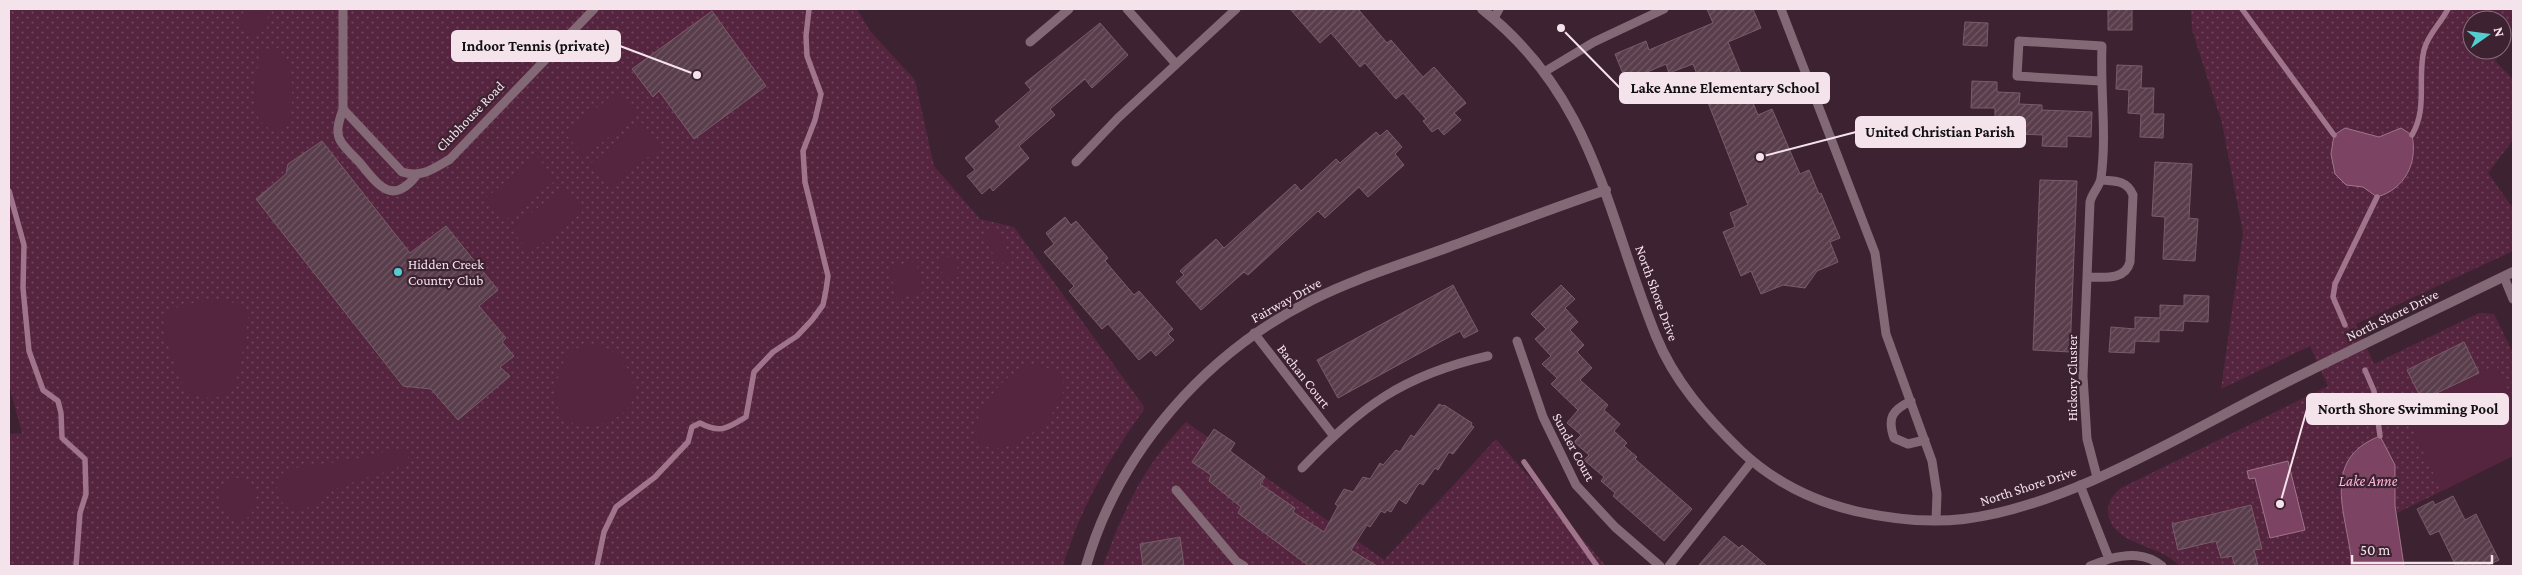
<svg xmlns="http://www.w3.org/2000/svg" width="2522" height="575" font-family="'Crimson Pro',serif">
  <style>
    .green { fill: url(#green-dots); fill-rule: evenodd }
    .pitch { fill: #55243f }
    .water { fill: #7c4462; stroke: #a0748b }
    .lines { fill: none; stroke-linecap: round; stroke-linejoin: round }
    .stream { stroke: #a0748b; stroke-width: 5.5 }
    .building { fill: url(#building-hatch); stroke: #795c6b }
    .service { stroke: #836876; stroke-width: 9 }
    .tertiary { stroke: #836876; stroke-width: 10 }
    .poi-dot { fill: #52cdd0; stroke: #3d2331; stroke-width: 2 }
    .labels { text-anchor: middle; stroke-width: 4.5; stroke-linejoin: round; paint-order: stroke }
    .street-label { font-size: 14px; fill: #f5e3ec; stroke: #3d2331 }
    .poi-label { font-size: 14px; fill: #f5e3ec; stroke: #3d2331; text-anchor: start }
    .water-label { font-size: 15px; font-style: italic; fill: #fdb6da; stroke: #3d2331 }
    .leader { fill: none; stroke: #f5e3ec; stroke-width: 2 }
    .callout-dot { fill: #f5e3ec; stroke: #3d2331; stroke-width: 2 }
    .callout { fill: #f5e3ec; stroke: #f5e3ec; stroke-width: 2 }
    .callout-label { font-size: 15px; text-anchor: middle; font-weight: bold; fill: #111 }
  </style>
  <defs>
    <pattern id="green-dots" width="8" height="8" patternUnits="userSpaceOnUse" patternTransform="scale(1.25)"><rect width="8" height="8" fill="#55243f"/><path d="M2 2h.1M6 6h.1" fill="none" stroke="#6e445b" stroke-width="1.8" stroke-linecap="round"/></pattern>
    <pattern id="building-hatch" width="6" height="6" patternUnits="userSpaceOnUse" patternTransform="scale(1.25)"><rect width="6" height="6" fill="#593d4b"/><path d="M-1 1l2-2M0 6l6-6M5 7l2-2" fill="none" stroke="#715965"/></pattern>
  </defs>
  <rect width="100%" height="100%" fill="#3d2331"/>
  <path class="green" d="M9 9H857L870 31 915 80 934 166 980 219 1014 227 1145 408C1110 457 1080 508 1063 566H9V434L22 433 9 385ZM322 141 410 253 446 226 498 290 479 306 506 338 502 342 513 356 500 367 510 376 458 419 431 389 402 386 256 199 286 174 288 164Z
    M2191 9H2513V34L2495 61 2513 79V140L2488 173 2513 208V251L2356 324 2374 364 2479 313 2494 314 2513 353V456L2397 513 2395 506 2356 449C2328 486 2349 524 2352 566H2179C2162 544 2110 546 2108 511 2108 501 2114 494 2121 488L2328 386 2310 346 2221 389 2243 233 2222 123 2192 30ZM2472 20H2502V50H2472Z
    M1186 422 1386 561 1385 559 1496 439 1606 566H1103C1124 508 1143 467 1186 422Z"/>
  <path class="pitch" d="M245 9H266L269 23 265 31 248 35 243 31 240 21Z
    M273 46C294 53 296 105 288 123L281 128 271 130C266 126 260 123 258 116 252 102 257 68 260 53Z
    M617 92 636 115 584 157 565 133Z
    M642 123 661 147 609 188 590 164Z
    M537 156 556 180 504 221 486 198Z
    M563 188 582 211 530 253 511 229Z
    M997 228 1011 259 998 265 984 234Z
    M956 256 959 277 943 279 940 258Z
    M916 261 924 292 897 299 889 268Z
    M228 301C237 304 245 307 248 317 249 321 237 385 234 388 225 400 200 401 188 391 181 385 178 373 175 364 171 353 166 342 164 331 159 299 208 302 228 301Z
    M594 344C620 347 648 386 627 409 611 427 570 436 558 408 552 392 559 361 573 351 579 346 587 345 594 344Z
    M1032 365C1042 367 1053 367 1060 375 1083 403 991 484 973 430 983 403 1003 373 1032 365Z
    M2496 365 2513 400V456L2442 491 2403 410Z
    M407 450 409 463C387 473 363 478 340 487 329 491 321 501 311 506 288 518 276 501 277 479L287 469 351 460 388 451Z
    M237 478C260 481 262 512 241 522 224 517 216 504 221 486L229 480Z"/>
  <path class="water" d="M2345 128 2379 137 2401 128 2412 135C2418 163 2405 189 2377 197L2363 187 2346 185 2335 174 2331 154 2334 135Z
    M2380 436 2395 465V506L2404 566H2352C2348 516 2318 460 2380 436Z
    M2288 461 2305 530 2270 538 2255 478 2249 479 2247 471Z"/>
  <g class="lines">
    <path class="stream" d="M2242 9 2334 135
      M2412 135C2428 108 2417 79 2424 50 2428 34 2441 23 2448 9
      M9 191 24 245 23 288 29 351 43 390 58 401 61 413 62 438 85 459 86 494 80 513 76 566
      M2345 325 2333 297 2335 284 2377 197
      M2365 370 2374 391 2380 436
      M1524 462 1597 566
      M597 566 604 532 616 507 655 477 688 442 692 427 700 423C720 434 728 428 746 417L754 372 773 352 797 336 812 320 823 305 826 290 828 276 805 182 803 151 815 120 821 94 807 56 806 36 809 9"/>
  </g>
  <path class="building" d="M1290 9H1358L1387 43 1391 40 1423 77 1434 67 1466 103 1454 113 1461 120 1444 135 1438 128 1432 132 1423 121 1426 119 1403 93 1396 99 1365 63 1360 67 1331 33 1320 43Z
    M1707 9H1753L1761 28 1728 42 1758 115 1772 109 1800 174 1809 170 1819 194 1821 193 1840 238 1830 242 1838 262 1817 271 1805 288 1783 285 1761 294 1751 271 1741 276 1723 232 1735 227 1730 213 1748 205 1693 64 1669 73 1666 64 1626 81 1615 54 1646 41 1649 50 1713 23Z
    M2108 9H2132V30H2108Z
    M712 11 766 86 694 139 659 91 653 97 632 69Z
    M1965 22 1988 23 1987 46 1963 45Z
    M1100 23 1128 55 1092 88 1085 79 1050 109 1055 115 1019 146 1029 158 993 191 990 187 982 194 967 176 975 170 965 158 1000 127 995 121 1031 90 1025 83Z
    M2117 65 2142 66 2141 88H2154L2153 114H2164L2163 138 2140 137 2141 114 2128 113 2129 90 2116 89Z
    M1972 81 1997 82V92L2020 93 2019 104 2042 105V110L2092 112 2091 137 2067 136V147L2042 146 2043 135 2018 134 2019 122 1995 121V108H1971Z
    M1387 130 1402 147 1395 154 1404 165 1368 197 1359 187 1325 218 1318 211 1248 275 1244 272 1201 310 1176 282 1184 275 1180 271 1216 239 1224 248 1295 184 1301 191 1336 159 1340 163 1376 132 1380 136Z
    M322 141 410 253 446 226 498 290 479 306 506 338 502 342 514 356 500 367 510 376 458 420 431 389 403 386 256 199 286 174 288 164Z
    M2155 162 2192 164 2189 218 2198 219 2195 261 2163 259 2165 217 2152 216Z
    M2040 180 2077 181 2070 352 2033 350Z
    M1065 217 1071 225 1076 221 1108 258 1105 261 1134 295 1139 291 1173 329 1168 334 1174 340 1156 356 1151 350 1139 360 1108 324 1102 329 1069 291 1074 286 1044 252 1054 244 1046 233Z
    M1453 285 1478 331 1464 338 1460 331 1338 398 1317 360Z
    M1561 285 1575 299 1565 308 1578 322 1570 330 1584 345 1577 352 1592 368 1580 380 1608 405 1604 410 1620 424 1614 431 1627 443 1624 446 1637 457 1635 459 1692 509 1664 541 1613 496 1615 493 1601 481 1604 477 1584 460 1589 455 1574 442 1581 435 1567 423 1578 410 1551 384 1557 378 1542 364 1551 356 1535 339 1546 329 1531 314Z
    M2184 295 2209 296 2208 322 2184 321 2183 331 2159 330V342L2135 341 2134 353 2109 352 2111 327 2135 329V317L2160 318V305L2184 306Z
    M2464 342 2479 373 2422 400 2407 370Z
    M1439 404 1443 406 1444 405 1472 423 1471 425 1474 427 1453 454 1449 452 1438 470 1435 468 1423 485 1420 483 1417 486 1406 504 1399 499 1391 512 1387 510 1385 513 1381 511 1370 527 1367 525 1351 550 1377 566H1309L1238 513 1241 507 1209 481 1211 475 1192 462 1214 429 1235 443 1230 451 1265 477 1260 484 1295 508 1293 512 1324 532 1338 506 1335 504 1344 489 1353 492 1363 477 1370 479 1380 463 1383 465 1396 450 1400 452 1411 435 1414 437Z
    M2453 496 2465 520 2476 514 2499 560 2486 566H2456L2439 531 2430 535 2417 509 2433 501 2435 505Z
    M2251 505 2262 549 2254 550 2258 566H2235L2232 556 2221 558 2216 541 2178 550 2172 524Z
    M1724 536 1739 548 1742 545 1767 566H1698Z
    M1180 537 1184 566H1143L1140 544Z"/>
  <g class="lines">
    <path class="service" d="M343 9V109L402 172C422 178 433 169 450 159L594 9
      M1127 9 1176 64
      M1781 9 1875 253 1886 334 1932 461 1937 494 1936 520
      M1494 18 1499 9
      M1030 42 1069 9
      M1544 72 1594 42 1664 9
      M343 109C340 118 335 131 340 140 344 148 354 156 360 163 378 185 392 206 416 176
      M1076 162 1118 118 1236 9
      M2087 277C2103 277 2125 281 2130 262L2133 195C2127 180 2115 181 2101 180
      M2504 277 2513 299
      M1254 333 1333 435
      M1517 341 1543 417 1576 485 1615 527 1660 566
      M1911 401C1892 410 1887 418 1894 438L1908 444 1925 440
      M1302 468C1360 407 1403 375 1488 356
      M2097 477 2087 439 2083 376 2090 202C2092 193 2100 186 2101 178 2107 134 2100 90 2102 46L2019 41 2017 76 2100 81
      M2080 485 2109 559C2128 554 2146 553 2162 566
      M1176 490 1236 561 1244 566
      M1669 566 1752 461
      M2090 566 2109 559"/>
    <path class="tertiary" d="M1482 9C1595 98 1606 213 1656 336 1674 381 1707 418 1741 451 1773 481 1813 501 1855 511 1890 519 1928 523 1964 519 2064 507 2177 438 2267 392 2348 351 2431 312 2513 272
      M1086 566C1119 451 1206 353 1312 300 1356 278 1403 264 1449 247 1501 228 1553 208 1606 190"/>
  </g>
  <circle class="poi-dot" cx="398" cy="272" r="5"/>
  <g class="labels">
    <g class="street-label">
      <text transform="translate(470 116) rotate(-46)" y="5">Clubhouse Road</text>
      <text transform="translate(1657 293) rotate(70)" y="5">North Shore Drive</text>
      <text transform="translate(1286 300) rotate(-29)" y="5">Fairway Drive</text>
      <text transform="translate(2392 315) rotate(-26)" y="5">North Shore Drive</text>
      <text transform="translate(1304 376) rotate(52)" y="5">Bachan Court</text>
      <text transform="translate(2072 378) rotate(-90)" y="5">Hickory Cluster</text>
      <text transform="translate(1574 447) rotate(62)" y="5">Sunder Court</text>
      <text transform="translate(2028 486) rotate(-18)" y="5">North Shore Drive</text>
    </g>
    <g class="poi-label">
      <text x="408" y="269">Hidden Creek<tspan x="408" dy="16">Country Club</tspan></text>
    </g>
    <g class="water-label">
      <text x="2368" y="486">Lake Anne</text>
    </g>
  </g>
  <path class="leader" d="M697 75L620 46M1561 28L1620 88M1760 157L1856 132M2280 504L2307 409"/>
  <g class="callout-dot">
    <circle cx="697" cy="75" r="5"/>
    <circle cx="1561" cy="28" r="5"/>
    <circle cx="1760" cy="157" r="5"/>
    <circle cx="2280" cy="504" r="5"/>
  </g>
  <g class="callout">
    <rect x="452" y="31" width="168" height="30" rx="5"/>
    <rect x="1620" y="73" width="209" height="30" rx="5"/>
    <rect x="1856" y="117" width="169" height="30" rx="5"/>
    <rect x="2307" y="394" width="201" height="30" rx="5"/>
  </g>
  <g class="callout-label">
    <text x="536" y="51">Indoor Tennis (private)</text>
    <text x="1725" y="93">Lake Anne Elementary School</text>
    <text x="1940" y="137">United Christian Parish</text>
    <text x="2408" y="414">North Shore Swimming Pool</text>
  </g>
  <rect width="2522" height="575" fill="none" stroke="#f5e3ec" stroke-width="20"/>
  <g transform="translate(2487 35) rotate(76)"><circle r="24" fill="#3d2331" stroke="#87707c"/>
  <path d="M0-4L9 19L0 12L-9 19Z" fill="#52cdd0"/>
  <text y="-8" font-size="14" font-weight="bold" text-anchor="middle" fill="#f5e3ec">N</text>
  </g>
  <path d="M2352 555v8h140v-8" fill="none" stroke="#f5e3ec" stroke-width="2.5"/>
  <text x="2360" y="555" font-size="15" fill="#f5e3ec" stroke="#3d2331" stroke-width="4" paint-order="stroke">50 m</text>
</svg>
